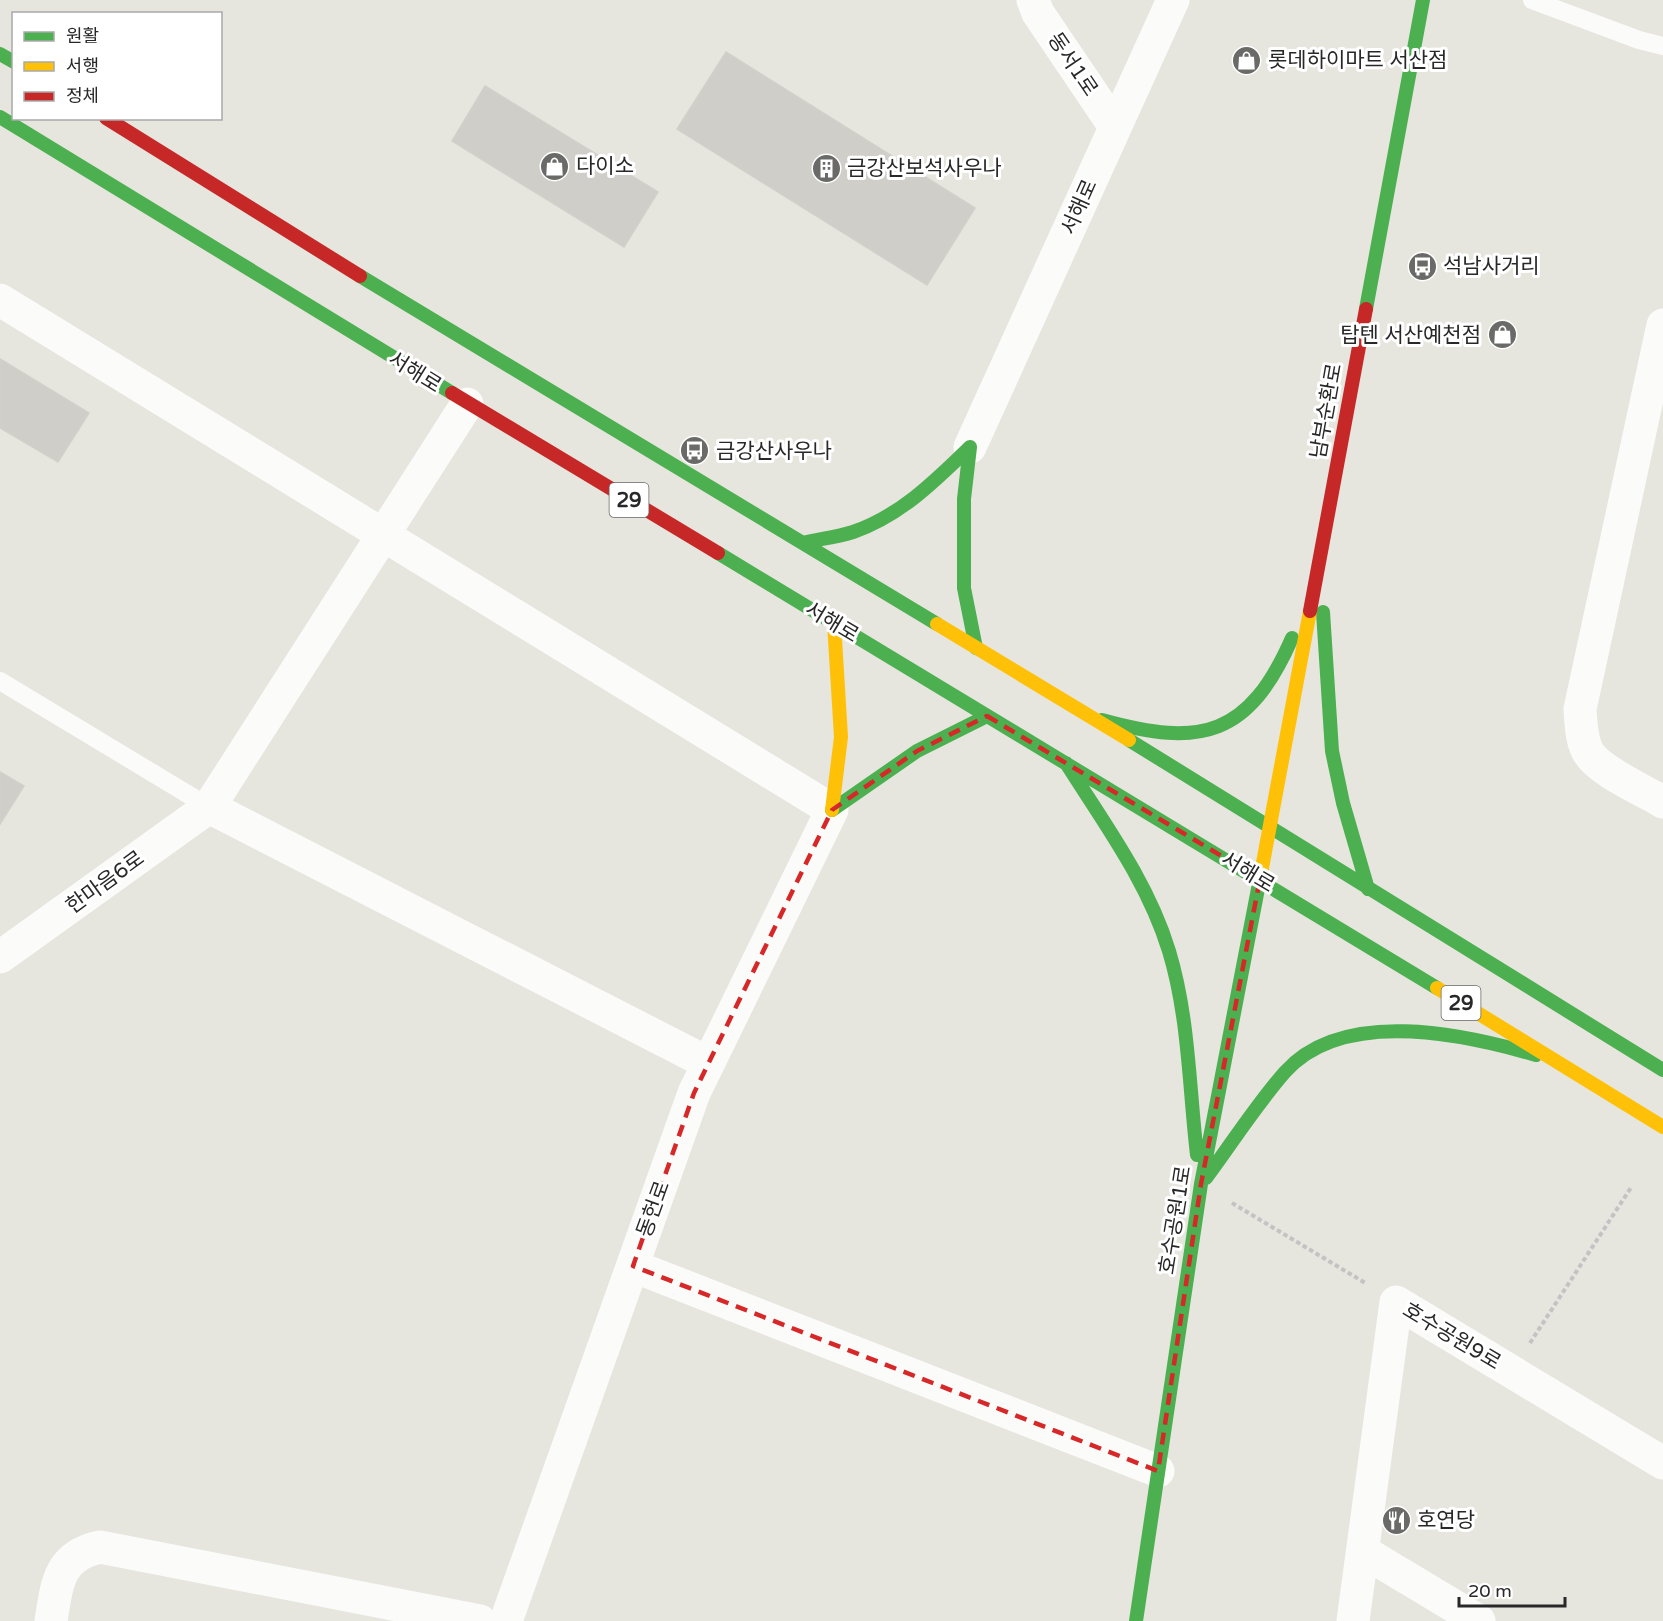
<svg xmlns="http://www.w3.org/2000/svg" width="1663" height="1621" font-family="'Varela Round','Noto Sans KR',sans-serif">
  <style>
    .building { fill: #cfcec9; stroke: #d1d0ca; stroke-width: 1.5 }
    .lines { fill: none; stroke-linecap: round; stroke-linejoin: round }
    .path { stroke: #c4c3c3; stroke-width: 4; stroke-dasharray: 4.5 3; stroke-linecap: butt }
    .lane { stroke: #fbfbfa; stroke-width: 18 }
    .street { stroke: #fbfbfa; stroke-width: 33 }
    .fast { stroke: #4caf50; stroke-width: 14 }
    .slow { stroke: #ffc107; stroke-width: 14 }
    .jam { stroke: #c62828; stroke-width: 14 }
    .marked { fill: none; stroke: #d62828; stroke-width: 4.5; stroke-dasharray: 12 8; stroke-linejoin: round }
    .labels { text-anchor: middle; stroke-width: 6; stroke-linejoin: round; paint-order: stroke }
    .shield { fill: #fff; stroke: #686868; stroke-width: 1.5 }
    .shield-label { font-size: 20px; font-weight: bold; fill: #282828 }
    .poi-label { font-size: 21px; fill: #282828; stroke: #fff; text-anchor: start }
    .street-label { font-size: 21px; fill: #282828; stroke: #fff }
  </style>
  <rect width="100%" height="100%" fill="#e6e5de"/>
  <path class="building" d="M726 52 975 208 927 285 677 129Z
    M485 86 658 192 624 247 452 141Z
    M0 359 89 413 58 462 0 428Z
    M0 772 24 786 0 824Z"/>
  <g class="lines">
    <path class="path" d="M1232 1203 1367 1284
      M1530 1343 1632 1186"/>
    <path class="lane" d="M1532 0 1639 40 1663 46
      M0 681 209 807"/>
    <path class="street" d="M1033 0 1038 13 1115 127
      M0 300 832 810 694 1093 506 1621
      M1663 325 1580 709C1581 723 1581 739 1588 752 1599 771 1643 790 1663 802
      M970 447 1173 0
      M209 807 708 1063
      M0 957 209 807 467 404
      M633 1266 1158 1471
      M1364 1552 1479 1621
      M51 1621C57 1584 58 1556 100 1547L480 1621
      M1353 1621 1396 1302 1663 1463"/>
    <path class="fast" d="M0 54 14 62
      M0 117 452 393
      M360 276 937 624
      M1366 309 1423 0
      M970 447 964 499V588L976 648
      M803 543C820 539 837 537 853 532 900 516 935 481 970 447
      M718 553 1437 988
      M1323 612 1332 751 1343 803 1368 889
      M1102 720C1202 748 1249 736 1292 638
      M1129 740 1663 1070
      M1066 763C1104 823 1148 882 1169 951 1189 1017 1189 1087 1197 1155
      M832 810 917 751 987 716
      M1206 1178C1232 1143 1256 1105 1285 1072 1343 1007 1464 1034 1536 1055
      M1136 1621 1201 1184 1262 868"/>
    <path class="slow" d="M937 624 1129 740
      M832 810 841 737 834 623
      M1262 868 1310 611
      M1437 988 1663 1127"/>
    <path class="jam" d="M106 118 360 276
      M452 393 718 553
      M1310 611 1366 309"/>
  </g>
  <path class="marked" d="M987 716 1260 879 1201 1184 1158 1471 633 1266 694 1093 832 810 917 751Z"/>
  <defs>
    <symbol id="shop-disc" viewBox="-11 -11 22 22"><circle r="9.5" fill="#6a6a68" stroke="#fff"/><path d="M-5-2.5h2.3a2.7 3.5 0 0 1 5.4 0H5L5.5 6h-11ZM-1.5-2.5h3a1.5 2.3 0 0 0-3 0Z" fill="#fff"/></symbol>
    <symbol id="building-disc" viewBox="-11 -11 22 22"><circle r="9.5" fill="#6a6a68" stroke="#fff"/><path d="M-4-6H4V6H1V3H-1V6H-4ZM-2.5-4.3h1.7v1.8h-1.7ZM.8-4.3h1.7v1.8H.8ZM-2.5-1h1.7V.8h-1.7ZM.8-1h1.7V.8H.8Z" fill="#fff"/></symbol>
    <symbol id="bus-disc" viewBox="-11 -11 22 22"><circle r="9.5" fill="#6a6a68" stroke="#fff"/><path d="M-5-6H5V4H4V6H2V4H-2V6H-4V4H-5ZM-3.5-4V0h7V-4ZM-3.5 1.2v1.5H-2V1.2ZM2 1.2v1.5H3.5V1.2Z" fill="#fff"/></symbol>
    <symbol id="restaurant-disc" viewBox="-11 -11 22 22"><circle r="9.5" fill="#6a6a68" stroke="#fff"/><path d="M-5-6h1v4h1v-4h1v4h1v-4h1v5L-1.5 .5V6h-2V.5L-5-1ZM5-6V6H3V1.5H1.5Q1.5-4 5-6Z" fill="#fff"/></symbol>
  </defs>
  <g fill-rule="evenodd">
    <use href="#shop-disc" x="1230" y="44" width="33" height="33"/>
    <use href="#shop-disc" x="538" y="150" width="33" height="33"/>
    <use href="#building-disc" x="810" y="152" width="33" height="33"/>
    <use href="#bus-disc" x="1406" y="250" width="33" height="33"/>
    <use href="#shop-disc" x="1486" y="318" width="33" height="33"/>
    <use href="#bus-disc" x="678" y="434" width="33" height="33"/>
    <use href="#restaurant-disc" x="1380" y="1504" width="33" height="33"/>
  </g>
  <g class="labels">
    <g class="shield">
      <rect x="609.5" y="483" width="39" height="34" rx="4.5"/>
      <rect x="1441.5" y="986" width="39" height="34" rx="4.5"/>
    </g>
    <g class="shield-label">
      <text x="629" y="507">29</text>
      <text x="1461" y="1010">29</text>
    </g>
    <g class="poi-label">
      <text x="1268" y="67">롯데하이마트 서산점</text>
      <text x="576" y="173">다이소</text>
      <text x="847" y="175">금강산보석사우나</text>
      <text x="1443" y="273">석남사거리</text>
      <text x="1481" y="342" text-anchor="end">탑텐 서산예천점</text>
      <text x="716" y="458">금강산사우나</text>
      <text x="1417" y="1527">호연당</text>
    </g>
    <g class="street-label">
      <text transform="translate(1073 64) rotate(56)" y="7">동서1로</text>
      <text transform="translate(1079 207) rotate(-66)" y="7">서해로</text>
      <text transform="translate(415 372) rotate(32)" y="7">서해로</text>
      <text transform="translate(1326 411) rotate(-80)" y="7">남부순환로</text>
      <text transform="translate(832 622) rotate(31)" y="7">서해로</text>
      <text transform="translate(1248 872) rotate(31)" y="7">서해로</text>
      <text transform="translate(105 882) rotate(-36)" y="7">한마음6로</text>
      <text transform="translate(653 1209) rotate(-70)" y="7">동헌로</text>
      <text transform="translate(1175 1220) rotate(-81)" y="7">호수공원1로</text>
      <text transform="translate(1452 1336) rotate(31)" y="7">호수공원9로</text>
    </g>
  </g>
  <rect x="12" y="12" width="210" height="108" fill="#ffffff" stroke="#a9a9a9" stroke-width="1.5"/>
  <rect x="24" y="32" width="30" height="9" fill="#4caf50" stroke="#a9a9a9" stroke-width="1.5"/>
  <text x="66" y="42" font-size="18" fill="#282828">원활</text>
  <rect x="24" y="62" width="30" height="9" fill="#ffc107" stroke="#a9a9a9" stroke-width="1.5"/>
  <text x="66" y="72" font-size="18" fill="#282828">서행</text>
  <rect x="24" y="92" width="30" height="9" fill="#c62828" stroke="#a9a9a9" stroke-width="1.5"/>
  <text x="66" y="102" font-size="18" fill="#282828">정체</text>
  <path d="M1459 1597v9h106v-9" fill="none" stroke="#282828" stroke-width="3"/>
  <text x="1468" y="1597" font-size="18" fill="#282828" stroke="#ffffff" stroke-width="4.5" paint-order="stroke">20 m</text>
</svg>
